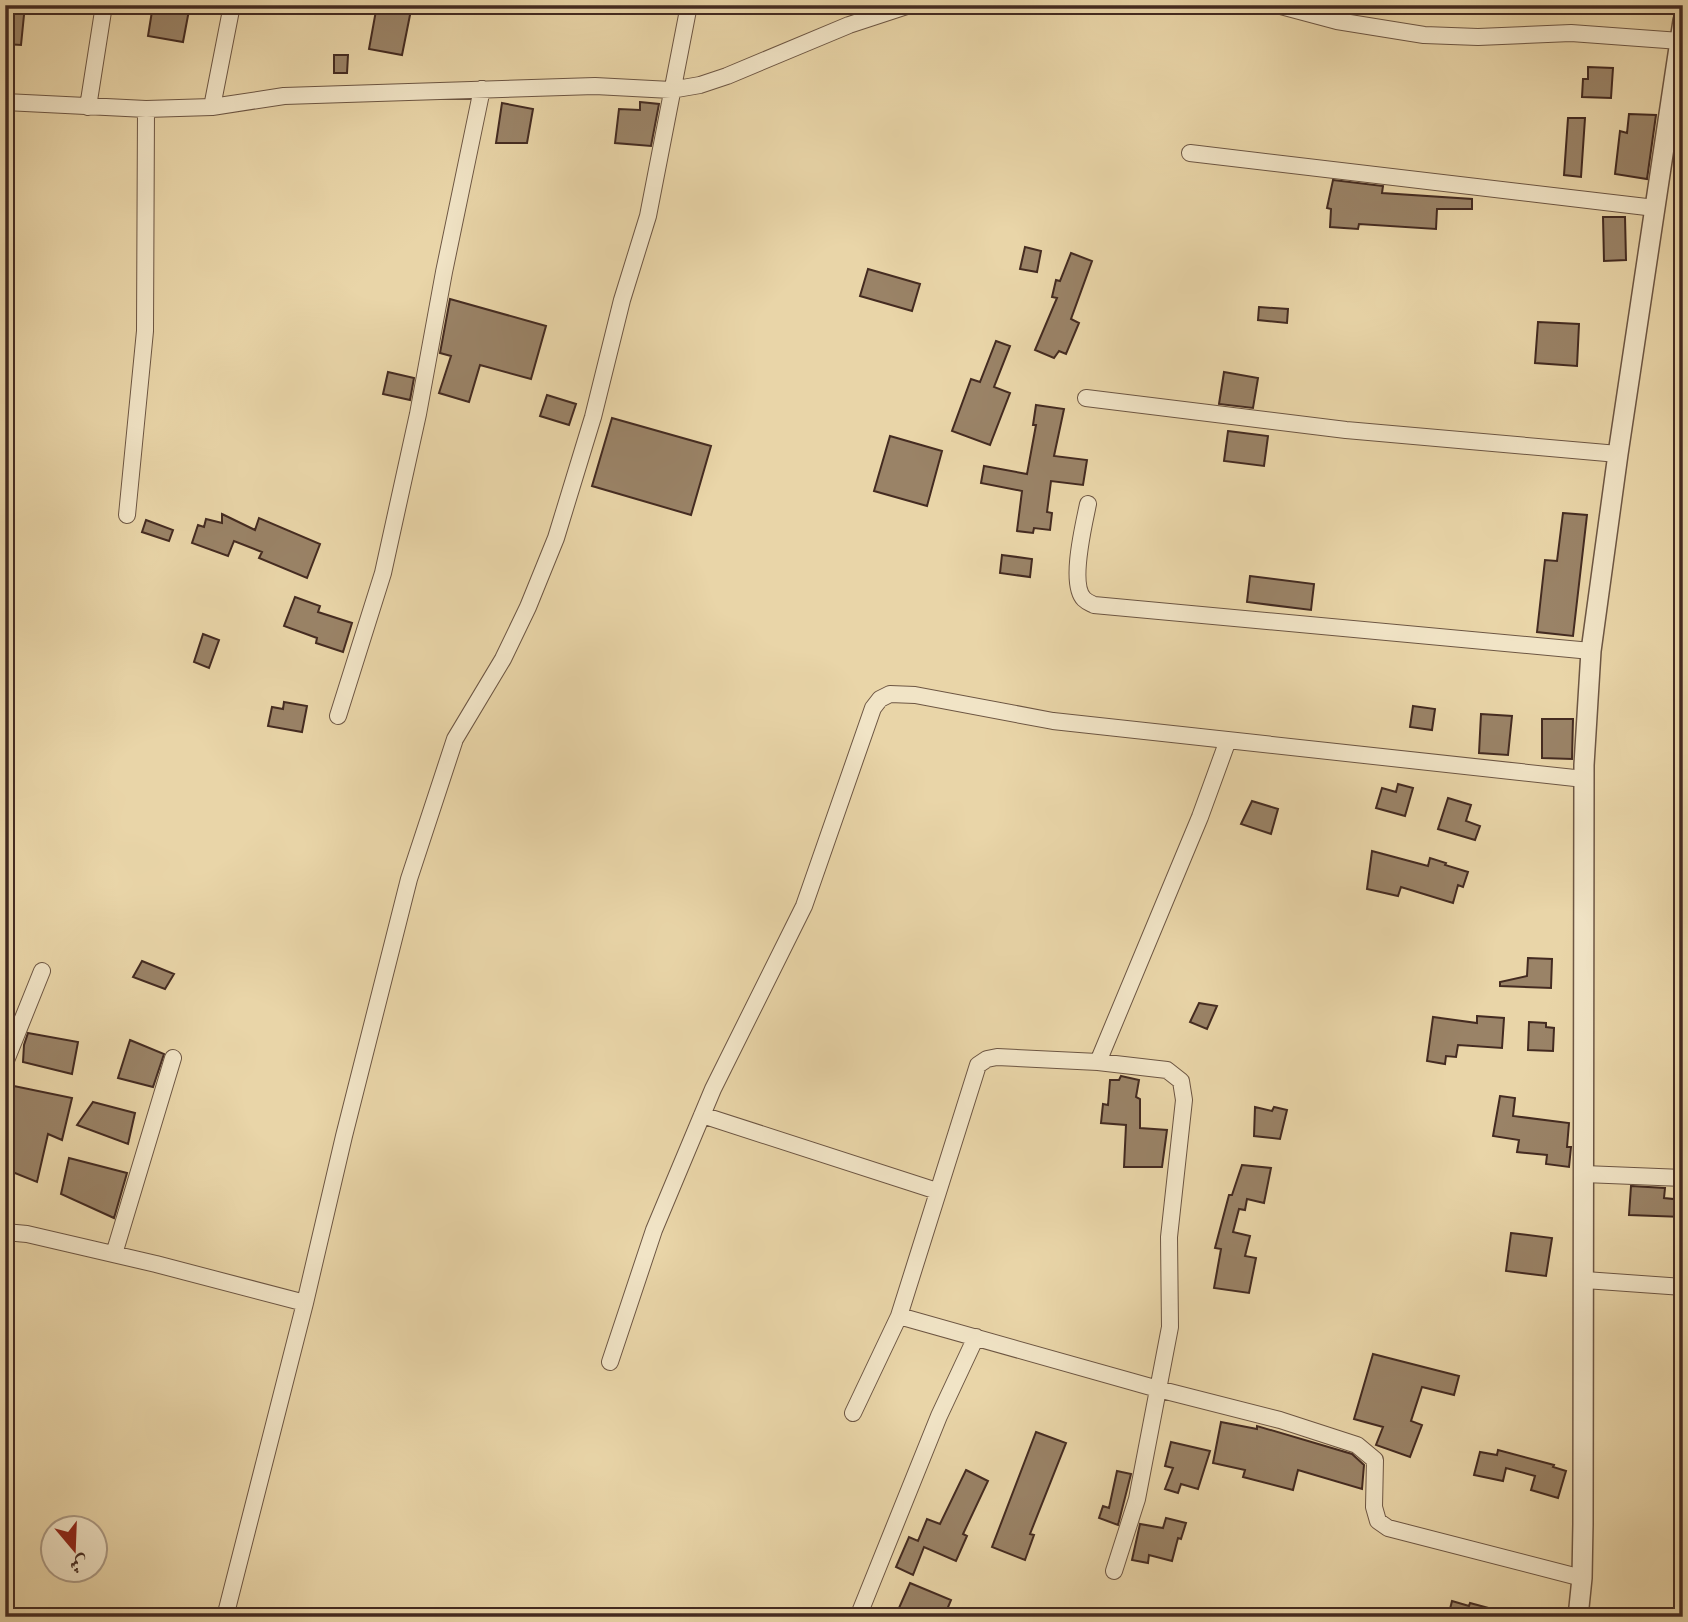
<svg xmlns="http://www.w3.org/2000/svg" width="1688" height="1622" font-family="'IM FELL French Canon',Amiri,serif">
  <style>
    .building { fill: #9a8367; stroke: #442b21; stroke-width: 2 }
    .lines { fill: none; stroke-linecap: round; stroke-linejoin: round }
    .minor-casing { stroke: #6d5643; stroke-width: 18 }
    .tertiary-casing { stroke: #6d5643; stroke-width: 22 }
    .minor { stroke: #f1e4c6; stroke-width: 16 }
    .tertiary { stroke: #f1e4c6; stroke-width: 19 }
  </style>
  <rect width="100%" height="100%" fill="#e9d5a8"/>
  <filter id="stains"><feTurbulence type="fractalNoise" baseFrequency=".00286" numOctaves="4"/><feColorMatrix values="0 0 0 0 .2 0 0 0 0 .09 0 0 0 0 .02 0 0 0 .5 -.17"/></filter>
  <radialGradient id="worn" r=".72"><stop offset=".6" stop-color="#630" stop-opacity="0"/><stop offset="1" stop-color="#630" stop-opacity=".3"/></radialGradient>
  <path class="building" d="M5 5H25L21 45 5 44Z
    M153 5H190L183 42 148 36Z
    M377 5H412L402 55 369 49Z
    M334 55H348L347 73H334Z
    M1588 67 1613 68 1611 98 1582 97 1583 79H1588Z
    M640 102 659 104 651 146 615 143 619 109 640 110Z
    M502 103 533 109 527 143H496Z
    M1629 114 1656 115 1647 179 1615 174 1620 131 1627 133Z
    M1568 118H1585L1581 177 1564 175Z
    M1333 180 1383 186 1382 193 1472 199V209H1437L1436 229 1359 224 1358 229 1330 227 1331 209 1327 208Z
    M1603 217H1625L1626 260 1604 261Z
    M1025 247 1041 251 1037 272 1020 269Z
    M1071 253 1092 261 1071 319 1079 323 1066 354 1059 351 1054 358 1035 350 1057 298 1052 297 1056 280 1060 281Z
    M868 269 920 284 912 311 860 296Z
    M450 299 546 326 531 379 480 365 469 402 439 393 451 356 440 353Z
    M1259 307 1288 309 1287 323 1258 320Z
    M1538 322 1579 324 1577 366 1535 363Z
    M996 341 1010 346 994 387 1010 393 990 445 952 431 971 379 980 382Z
    M388 372 414 378 410 400 383 394Z
    M1224 372 1258 378 1253 408 1219 404Z
    M547 395 576 404 569 425 540 416Z
    M1036 405 1064 409 1054 456 1087 460 1083 485 1051 481 1047 512 1052 513 1050 530 1034 528 1033 533 1017 531 1022 491 981 483 984 466 1027 474 1036 425H1033Z
    M612 418 711 446 691 515 592 486Z
    M1228 431 1268 436 1264 466 1224 461Z
    M890 436 942 451 927 506 874 491Z
    M1563 513 1587 515 1573 636 1537 632 1545 560 1557 561Z
    M222 514 255 530 259 518 320 544 307 578 259 558 262 552 234 541 228 556 192 543 198 525 204 527 206 519 222 523Z
    M146 520 173 530 169 541 142 532Z
    M1002 555 1032 559 1030 577 1000 573Z
    M1250 576 1314 584 1311 610 1247 602Z
    M295 597 320 606 318 612 352 623 343 652 316 643 317 638 284 626Z
    M203 634 219 640 209 668 194 662Z
    M284 702 307 706 302 732 268 726 272 707 283 709Z
    M1413 706 1435 709 1432 730 1410 727Z
    M1481 714 1512 716 1508 755 1479 753Z
    M1542 719H1573L1572 759 1542 758Z
    M1398 784 1413 788 1405 816 1376 808 1382 788 1396 792Z
    M1448 798 1471 805 1466 821 1480 826 1475 840 1438 829Z
    M1252 801 1278 809 1271 834 1241 824Z
    M1372 851 1428 866 1430 858 1446 863 1445 865 1468 872 1463 887 1458 885 1453 903 1401 887 1398 896 1367 889Z
    M1528 958 1552 959 1551 988 1500 986V982L1527 976Z
    M142 961 174 974 165 989 133 977Z
    M1199 1003 1217 1006 1207 1029 1190 1022Z
    M1477 1016 1504 1018 1502 1048 1458 1045 1456 1057 1446 1056 1445 1064 1427 1061 1433 1017 1477 1023Z
    M1529 1022 1546 1023V1027L1554 1028 1553 1051 1528 1050Z
    M28 1033 78 1042 72 1074 23 1062 24 1045Z
    M130 1040 164 1054 153 1087 118 1078Z
    M1121 1076 1139 1080 1136 1097 1140 1099V1128L1167 1130 1162 1167H1124L1126 1125 1101 1123 1103 1104 1108 1105 1110 1080H1119Z
    M9 1085 72 1098 62 1140 48 1134 37 1182 5 1169V1117L13 1118Z
    M1500 1096 1515 1098 1513 1116 1569 1123 1567 1147H1571L1569 1167 1546 1164 1547 1155 1517 1152 1519 1140 1493 1136Z
    M93 1102 135 1113 128 1144 77 1125Z
    M1255 1107 1272 1111 1274 1107 1287 1110 1280 1139 1254 1136Z
    M69 1158 127 1173 114 1218 61 1194Z
    M1242 1165 1271 1168 1264 1203 1247 1199 1245 1210 1239 1209 1233 1232 1250 1236 1245 1256 1256 1258 1249 1293 1214 1288 1221 1249 1215 1248 1229 1195H1232Z
    M1631 1186 1665 1188 1664 1198 1683 1200V1217L1629 1215Z
    M1511 1233 1552 1238 1546 1276 1506 1271Z
    M1373 1354 1459 1376 1454 1395 1422 1387 1411 1421 1422 1425 1410 1457 1376 1445 1383 1427 1354 1419Z
    M1221 1422 1257 1429V1426L1352 1454 1364 1465 1362 1489 1298 1470 1293 1490 1243 1477 1245 1470 1213 1463Z
    M1036 1432 1066 1443 1030 1534 1034 1535 1025 1560 992 1547Z
    M1171 1442 1210 1451 1198 1489 1181 1484 1178 1493 1165 1489 1173 1468 1165 1466Z
    M1498 1450 1554 1465 1553 1467 1566 1471 1558 1498 1531 1490 1535 1476 1506 1468 1503 1481 1474 1475 1480 1452 1497 1455Z
    M966 1470 988 1481 963 1534 967 1536 956 1561 924 1547 913 1575 896 1567 909 1537 918 1541 927 1519 940 1524Z
    M1117 1471 1131 1474 1118 1525 1099 1518 1103 1506 1109 1508Z
    M1166 1518 1186 1523 1181 1539 1178 1538 1172 1561 1149 1555 1148 1563 1132 1560 1140 1524 1163 1528Z
    M910 1583 951 1600 944 1617H895Z
    M1452 1601 1469 1606 1470 1603 1507 1613 1506 1617H1448Z"/>
  <g class="lines">
    <defs>
      <path id="minor" d="M1277 5 1337 21 1424 35 1478 37 1571 33 1680 41
        M5 102 146 109 212 107 284 96 595 86 671 90 700 85 727 76 849 25 910 5
        M88 107 104 5
        M212 107 232 5
        M1190 153 1655 208
        M1086 398 1346 430 1618 454
        M1088 504C1084 524 1069 584 1084 599 1087 602 1090 603 1094 605L1591 651
        M127 515 145 331 146 109
        M338 716 383 573 418 414 444 272 482 89
        M1098 1062 1200 817 1228 740
        M5 1063 42 971
        M702 1115 937 1191
        M1584 1174 1683 1178
        M5 1232 27 1234 156 1264 305 1303
        M114 1254 173 1058
        M1585 1280 1683 1287
        M899 1316 1158 1389 1280 1420 1357 1445 1375 1460 1374 1507 1378 1521 1388 1528 1582 1578
        M610 1362 654 1230 713 1089 804 906 873 708 880 699 890 694 915 695 1053 721 1584 779
        M853 1413 899 1316 978 1065 987 1059 997 1057 1098 1062 1167 1070 1181 1081 1184 1100 1169 1237 1170 1327 1137 1499 1114 1571
        M225 1617 305 1303 344 1136 409 879 455 739 503 659 528 607 556 538 593 417 622 300 648 216 689 5
        M858 1617 939 1416 976 1337"/>
      <path id="tertiary" d="M1578 1617 1582 1578 1583 1524 1584 765 1591 651 1618 454 1683 21"/>
    </defs>
    <use href="#minor" class="minor-casing"/>
    <use href="#tertiary" class="tertiary-casing"/>
    <use href="#minor" class="minor"/>
    <use href="#tertiary" class="tertiary"/>
  </g>
  <rect width="1688" height="1622" fill="none" stroke="#e9d5a8" stroke-width="28"/>
  <rect x="7" y="7" width="1674" height="1608" fill="none" stroke="#442b21" stroke-width="3.5"/>
  <rect x="14" y="14" width="1660" height="1594" fill="none" stroke="#442b21" stroke-width="2"/>
  <g transform="translate(74 1549) rotate(161)"><circle r="33" fill="#f1e4c6" stroke="#ac9a84" stroke-width="2"/>
  <path d="M0-5L12 26L0 18L-12 26Z" fill="#8f2418"/>
  <text y="-10" font-size="19" font-weight="bold" text-anchor="middle" fill="#442b21">ش</text>
  </g>
  <rect width="100%" height="100%" filter="url(#stains)"/>
  <rect width="100%" height="100%" fill="url(#worn)"/>
</svg>
